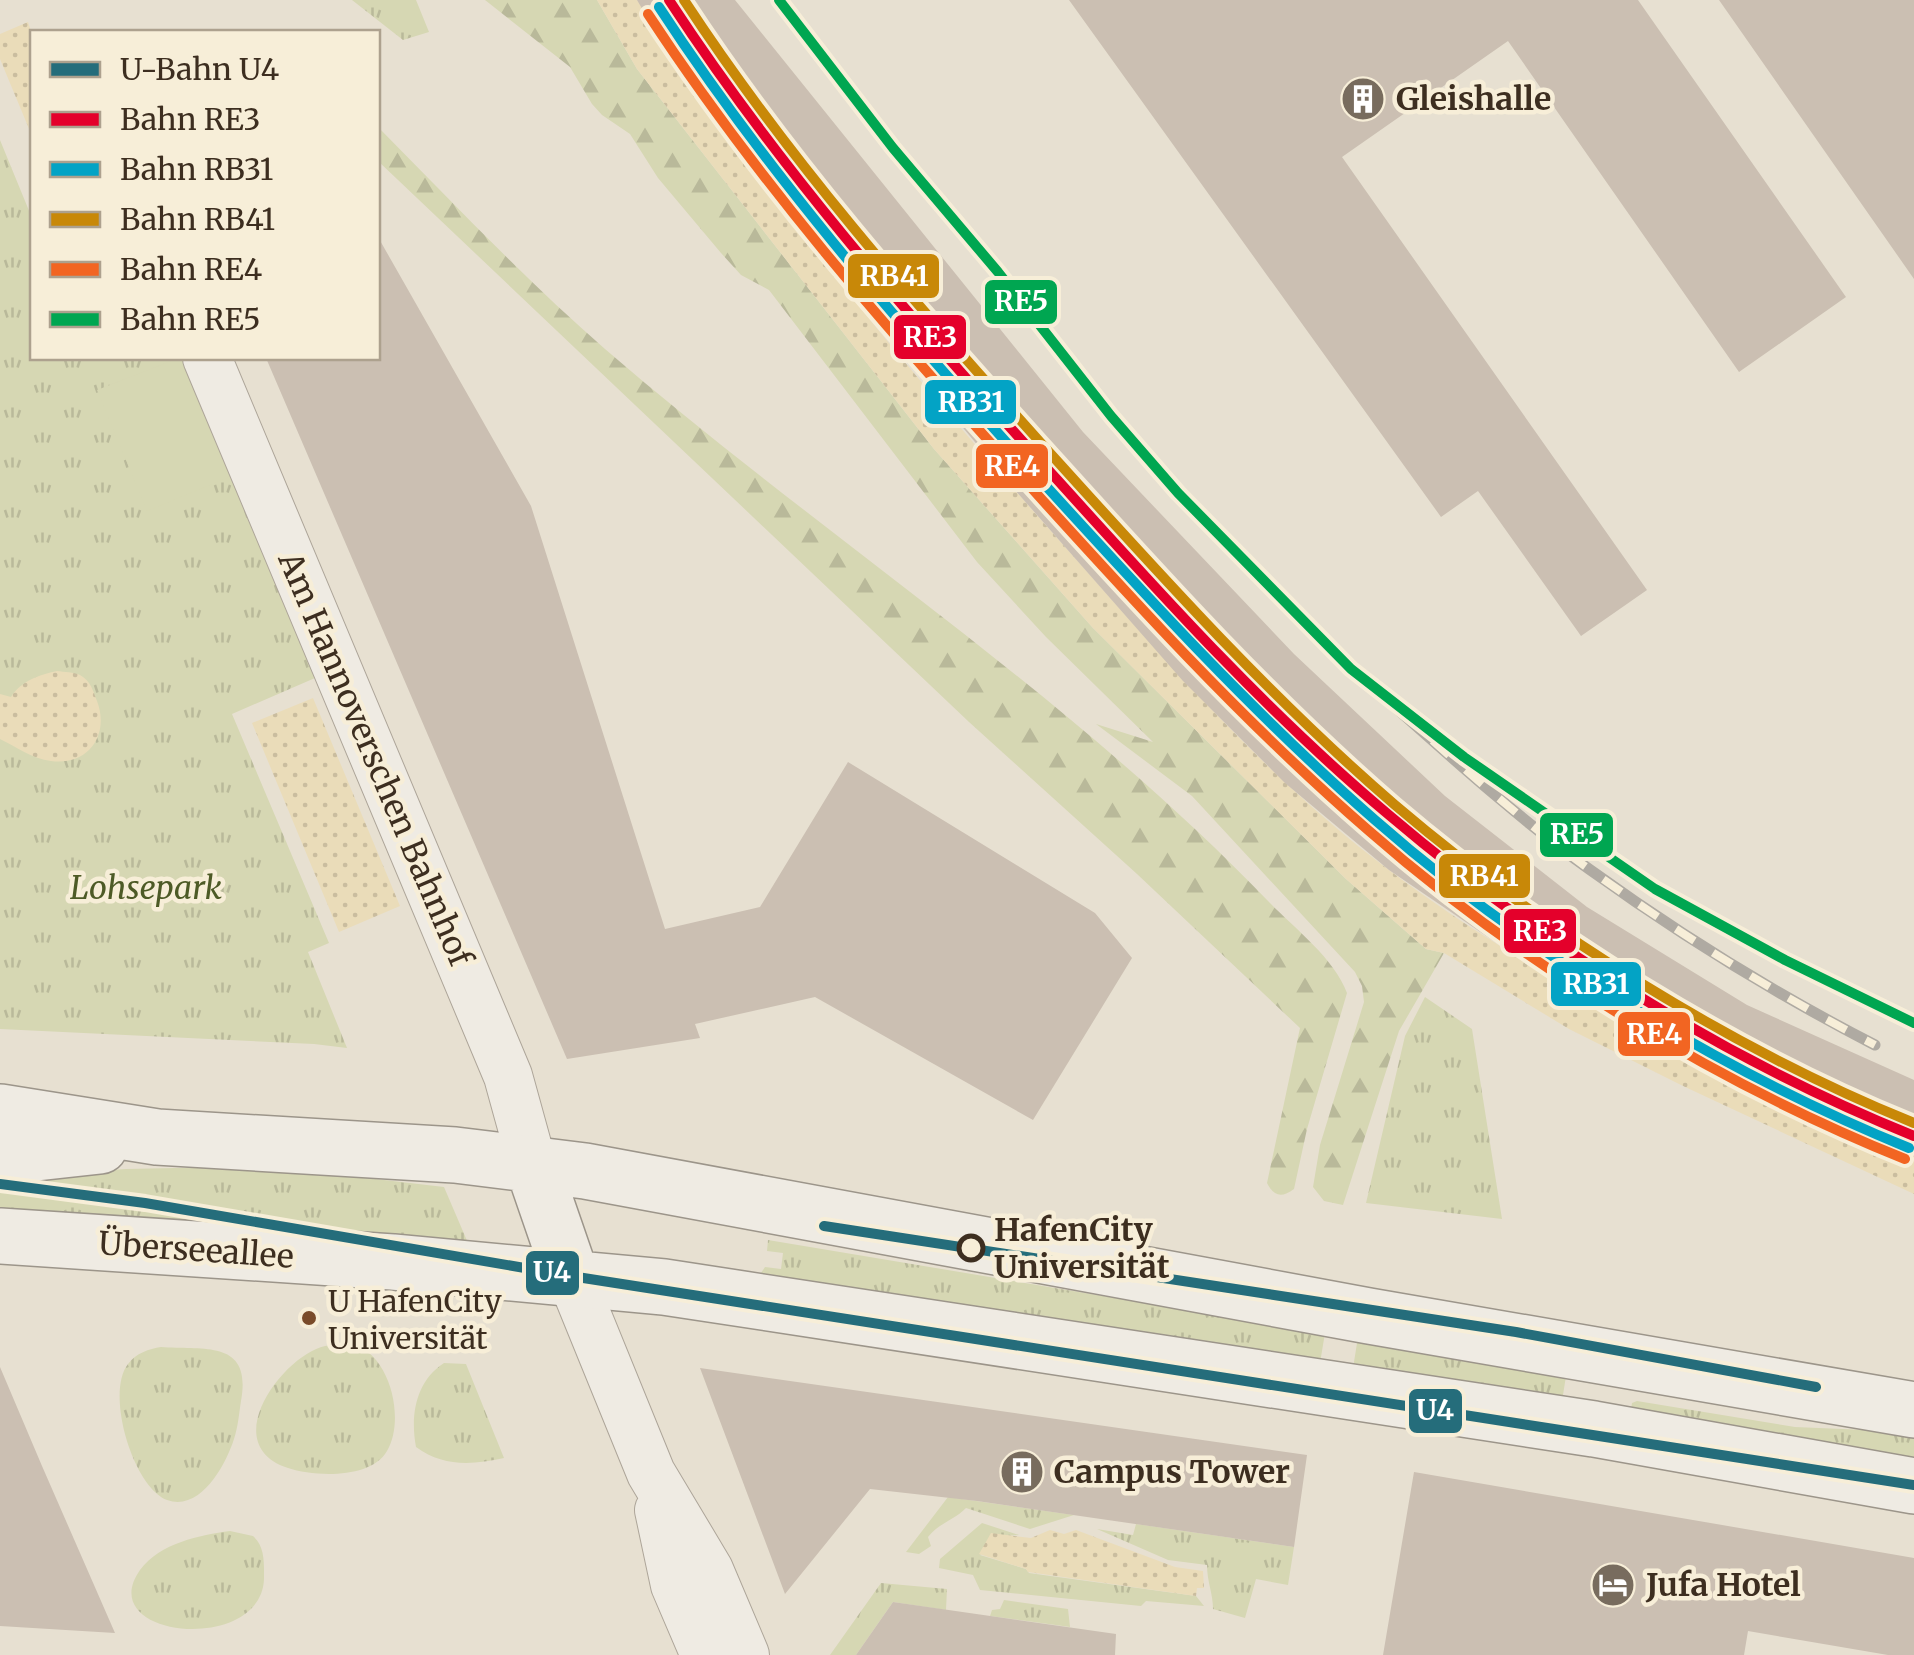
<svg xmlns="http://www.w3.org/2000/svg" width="1914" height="1655" font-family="Merriweather,serif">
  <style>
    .grass { fill: url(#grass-tufts) }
    .forest { fill: url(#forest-firs) }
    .sand { fill: url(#sand-dots) }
    .pitch { fill: #d6d7b3 }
    .building { fill: #cbbfb2 }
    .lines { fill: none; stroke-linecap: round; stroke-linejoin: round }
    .minor-casing { stroke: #ada599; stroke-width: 50 }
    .secondary-casing { stroke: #9c958a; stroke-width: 58 }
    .minor { stroke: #efebe3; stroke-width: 48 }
    .secondary { stroke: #efebe3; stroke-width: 55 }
    .rail-casing { stroke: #afaaa2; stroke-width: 11 }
    .rail { stroke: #f7eed8; stroke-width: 8; stroke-dasharray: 22; stroke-linecap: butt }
    .rail-1-casing { stroke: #f7eed8; stroke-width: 18 }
    .rail-2-casing { stroke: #f7eed8; stroke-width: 18 }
    .rail-3-casing { stroke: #f7eed8; stroke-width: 18 }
    .rail-4-casing { stroke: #f7eed8; stroke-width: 18 }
    .rail-5-casing { stroke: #f7eed8; stroke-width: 18 }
    .rail-1 { stroke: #e4002b; stroke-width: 10 }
    .rail-2 { stroke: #03a3c5; stroke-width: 10 }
    .rail-3 { stroke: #c88808; stroke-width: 10 }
    .rail-4 { stroke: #f26522; stroke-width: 10 }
    .rail-5 { stroke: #00a651; stroke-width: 10 }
    .metro-1-casing { stroke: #f7eed8; stroke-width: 18 }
    .metro-1 { stroke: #256d7b; stroke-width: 10 }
    .stop-dot { fill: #f7eed8; stroke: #3d2e20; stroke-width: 5 }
    .bus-dot { fill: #7a4b2a; stroke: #f7eed8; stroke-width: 4 }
    .labels { text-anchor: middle; stroke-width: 9; stroke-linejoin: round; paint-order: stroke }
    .bus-label { font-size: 30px; fill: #3d2e20; stroke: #f7eed8; text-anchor: start }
    .poi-label { font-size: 32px; font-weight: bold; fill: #3d2e20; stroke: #f7eed8; text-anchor: start }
    .street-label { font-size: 32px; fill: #3d2e20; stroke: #f7eed8 }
    .park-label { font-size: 32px; font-style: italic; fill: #4d5a26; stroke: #f7eed8 }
    .stop-label { font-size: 32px; font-weight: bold; fill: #3d2e20; stroke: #f7eed8; text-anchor: start }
    .line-badge { stroke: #f7eed8; stroke-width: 4 }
    .badge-label { font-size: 28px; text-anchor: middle; font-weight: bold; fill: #fff }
  </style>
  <defs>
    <pattern id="grass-tufts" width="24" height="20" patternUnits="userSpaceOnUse" patternTransform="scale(2.5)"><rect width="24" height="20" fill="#d6d7b3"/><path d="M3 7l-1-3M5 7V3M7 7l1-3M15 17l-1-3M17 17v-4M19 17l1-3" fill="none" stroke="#b9b99a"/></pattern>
    <pattern id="forest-firs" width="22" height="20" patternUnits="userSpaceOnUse" patternTransform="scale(2.5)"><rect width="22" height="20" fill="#d6d7b3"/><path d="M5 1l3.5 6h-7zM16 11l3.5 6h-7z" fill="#b9b99a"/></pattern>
    <pattern id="sand-dots" width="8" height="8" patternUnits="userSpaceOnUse" patternTransform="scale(2.5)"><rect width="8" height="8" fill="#eadcb9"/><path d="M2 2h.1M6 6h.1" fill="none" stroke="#cabd9f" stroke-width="1.8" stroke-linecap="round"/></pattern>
  </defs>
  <rect width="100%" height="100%" fill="#e7e0d1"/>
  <path class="grass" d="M352 0H416L429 32 403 40Z
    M0 140 32 218V358H184L315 678 232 714 329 943 308 952 347 1048 314 1044 0 1029Z
    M1425 997 1472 1029 1502 1219 1366 1203 1405 1036Z
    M224 1167 307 1171 444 1187 468 1243 0 1212V1177L126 1169Z
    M768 1240 1325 1333 1320 1363 759 1276 765 1267 781 1269 783 1253 767 1251Z
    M1358 1337 1566 1376 1563 1395 1558 1399 1353 1368Z
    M349 1343C390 1351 406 1419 387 1451 371 1479 315 1477 288 1468 222 1446 273 1371 312 1351 323 1345 336 1344 349 1343Z
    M161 1347C206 1350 252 1340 241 1401 239 1414 238 1427 234 1439 226 1464 201 1512 167 1500 133 1487 105 1393 128 1364 136 1353 149 1349 161 1347Z
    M444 1363 466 1364 504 1458C472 1465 443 1467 416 1447 410 1415 416 1381 444 1363Z
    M1637 1401 1795 1427 1914 1432V1462L1631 1410 1632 1403Z
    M948 1497 1074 1515 1030 1529 966 1508C953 1521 939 1523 928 1537L931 1546 919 1554 906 1552Z
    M982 1523 1019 1535 1005 1536 980 1555 1026 1569 1029 1573 1196 1596 1204 1606 1146 1601 1141 1606 980 1590 973 1575 939 1568 940 1559Z
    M1136 1524 1294 1547 1288 1585 1256 1579 1245 1618 1213 1609C1213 1593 1207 1582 1207 1565L1168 1560 1097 1529 1133 1535Z
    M230 1531 253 1536C265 1546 264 1563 264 1579 261 1655 92 1638 140 1570 160 1543 200 1535 230 1531Z
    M881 1583 947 1589 946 1610 893 1602 856 1655H830Z
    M1004 1600 1068 1609 1070 1627 990 1616 992 1610 1000 1609Z"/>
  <path class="forest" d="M485 0H597L637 69 934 449 1093 628 1346 879 1426 949 1444 953 1399 1031 1343 1205 1324 1201 1313 1187 1320 1145 1364 1002 1362 986 1355 972 1192 796 1096 724 1153 742 1046 637 977 562 769 290 741 275 721 253 658 178 630 134 602 115 592 104 570 67Z
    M378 127C452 202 526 280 605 349 823 537 1069 694 1269 902 1294 928 1334 958 1347 993L1307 1129 1294 1189C1282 1198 1274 1197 1267 1183L1300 1028 1137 874 969 722 378 161Z"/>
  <path class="sand" d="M597 0H637C699 86 757 174 821 258 902 363 995 468 1083 567 1178 675 1274 784 1389 870 1548 990 1733 1073 1914 1155V1194L1683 1086 1569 1029 1444 953 1426 949 1346 879 1093 628 934 449 637 69Z
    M28 22 32 34V136L0 59V34Z
    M57 671C64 672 74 672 80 675 91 681 93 691 97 701 110 735 88 766 51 761 32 759 17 747 0 739V694L11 697C21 681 39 675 57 671Z
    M313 698 400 906 339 932 252 723Z
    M1050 1530 1064 1534 1076 1530 1175 1567 1203 1571 1204 1588H1197L1196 1596 1028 1572 1026 1569 979 1554 991 1533 1031 1538Z"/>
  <path class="pitch" d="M179 358 229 477 147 511 97 390Z"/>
  <path class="building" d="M637 0H735L1083 432 1294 654 1445 796 1587 907 1747 1005 1914 1080V1155L1712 1064 1504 948 1389 870 1285 783 1183 681 1015 490 822 259 668 53Z
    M1069 0H1638L1846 297 1739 372 1508 41 1342 157 1647 590 1581 636 1478 491 1441 517Z
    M1719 0H1914V279Z
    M378 237 531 506 665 929 760 907 848 762 1095 913 1132 958 1033 1120 815 997 695 1024 700 1038 567 1059 266 358H378Z
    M0 1367 42 1466 115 1633 0 1626Z
    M700 1368 1307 1455 1294 1547 977 1501 870 1489 785 1594Z
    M1414 1472 1914 1558V1655H1888L1748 1631 1744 1655H1383Z
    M893 1602 1116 1634 1115 1655H856Z"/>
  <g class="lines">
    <defs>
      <path id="minor" d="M207 358 508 1076 532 1163
        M572 1279 651 1473 709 1570 745 1655
        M659 1510 675 1585 705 1655"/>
      <path id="secondary" d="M0 1112 157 1137 455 1155 585 1171 1369 1316 1914 1410
        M0 1157 100 1146
        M532 1163 572 1279
        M0 1236 393 1262 664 1287 1594 1429 1914 1486"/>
    </defs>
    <use href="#minor" class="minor-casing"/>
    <use href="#secondary" class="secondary-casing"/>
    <use href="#minor" class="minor"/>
    <use href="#secondary" class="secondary"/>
    <defs>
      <path id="rail" d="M1367 682C1439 746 1511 813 1589 869 1679 934 1776 994 1875 1045"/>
    </defs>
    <use href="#rail" class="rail-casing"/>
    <use href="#rail" class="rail"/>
    <defs>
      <path id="rail-1" d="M669 0C776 164 903 309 1034 454 1147 579 1260 707 1389 815 1543 946 1726 1060 1914 1136"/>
      <path id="rail-2" d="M659 7C766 171 894 318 1025 463 1137 586 1249 710 1375 820 1525 952 1724 1073 1909 1148"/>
      <path id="rail-3" d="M684 0C788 159 913 301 1040 442 1153 567 1267 695 1395 805 1544 932 1732 1049 1914 1123"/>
      <path id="rail-4" d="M648 14C756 179 884 326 1017 472 1129 596 1241 720 1368 830 1519 963 1718 1084 1905 1159"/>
      <path id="rail-5" d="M779 0 893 148 998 272 1111 416 1178 493 1351 669 1464 757 1655 889 1785 960 1914 1023"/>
    </defs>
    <use href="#rail-1" class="rail-1-casing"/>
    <use href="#rail-2" class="rail-2-casing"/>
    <use href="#rail-3" class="rail-3-casing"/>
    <use href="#rail-4" class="rail-4-casing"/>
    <use href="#rail-5" class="rail-5-casing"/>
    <use href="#rail-1" class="rail-1"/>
    <use href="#rail-2" class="rail-2"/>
    <use href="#rail-3" class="rail-3"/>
    <use href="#rail-4" class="rail-4"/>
    <use href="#rail-5" class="rail-5"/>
    <defs>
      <path id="metro-1" d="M0 1184 145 1203 577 1277 1914 1485
        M824 1226 1516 1332 1816 1387"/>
    </defs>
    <use href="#metro-1" class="metro-1-casing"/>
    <use href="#metro-1" class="metro-1"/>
  </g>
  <defs>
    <symbol id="building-disc" viewBox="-11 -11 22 22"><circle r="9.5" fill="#786c5e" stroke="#f7eed8"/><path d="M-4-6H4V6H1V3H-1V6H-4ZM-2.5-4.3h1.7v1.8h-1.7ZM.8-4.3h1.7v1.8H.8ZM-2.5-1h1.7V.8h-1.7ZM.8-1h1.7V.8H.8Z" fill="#fff"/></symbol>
    <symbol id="hotel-disc" viewBox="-11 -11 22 22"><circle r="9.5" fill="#786c5e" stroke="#f7eed8"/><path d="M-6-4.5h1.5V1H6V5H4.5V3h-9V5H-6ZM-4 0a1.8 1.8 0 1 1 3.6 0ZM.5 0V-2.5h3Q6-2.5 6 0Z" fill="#fff"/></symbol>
  </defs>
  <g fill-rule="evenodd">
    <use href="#building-disc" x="1338" y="74" width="50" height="50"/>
    <use href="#building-disc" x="997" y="1447" width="50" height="50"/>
    <use href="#hotel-disc" x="1588" y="1560" width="50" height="50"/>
  </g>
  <circle class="stop-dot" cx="971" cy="1248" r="12"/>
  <circle class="bus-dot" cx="309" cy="1318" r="9"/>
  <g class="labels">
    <g class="bus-label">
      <text x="328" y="1312">U HafenCity<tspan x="328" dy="37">Universität</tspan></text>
    </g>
    <g class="poi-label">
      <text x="1396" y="110">Gleishalle</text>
      <text x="1054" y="1483">Campus Tower</text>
      <text x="1646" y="1596">Jufa Hotel</text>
    </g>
    <g class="street-label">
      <text transform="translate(375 759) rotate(67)" y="11">Am Hannoverschen Bahnhof</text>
      <text transform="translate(196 1250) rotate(4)" y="11">Überseeallee</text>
    </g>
    <g class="park-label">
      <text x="146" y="899">Lohsepark</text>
    </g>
    <g class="stop-label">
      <text x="994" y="1241">HafenCity<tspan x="994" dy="37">Universität</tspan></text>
    </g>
  </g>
  <g class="line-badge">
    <rect x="846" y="252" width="95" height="48" rx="10" fill="#c88808"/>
    <rect x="983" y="278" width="76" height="48" rx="10" fill="#00a651"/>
    <rect x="892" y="313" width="76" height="48" rx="10" fill="#e4002b"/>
    <rect x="923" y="378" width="95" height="48" rx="10" fill="#03a3c5"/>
    <rect x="974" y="442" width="76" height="48" rx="10" fill="#f26522"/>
    <rect x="1538" y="811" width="77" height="48" rx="10" fill="#00a651"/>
    <rect x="1437" y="852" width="95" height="48" rx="10" fill="#c88808"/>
    <rect x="1502" y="907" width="76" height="48" rx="10" fill="#e4002b"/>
    <rect x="1549" y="960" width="94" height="48" rx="10" fill="#03a3c5"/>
    <rect x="1616" y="1010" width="76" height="48" rx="10" fill="#f26522"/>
    <rect x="524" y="1249" width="57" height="48" rx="10" fill="#256d7b"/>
    <rect x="1407" y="1387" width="57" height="48" rx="10" fill="#256d7b"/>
  </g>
  <g class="badge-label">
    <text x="894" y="286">RB41</text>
    <text x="1021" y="311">RE5</text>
    <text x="930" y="347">RE3</text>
    <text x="971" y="412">RB31</text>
    <text x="1012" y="476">RE4</text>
    <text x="1577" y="844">RE5</text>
    <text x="1484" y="886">RB41</text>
    <text x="1540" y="941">RE3</text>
    <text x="1596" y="994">RB31</text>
    <text x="1654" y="1044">RE4</text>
    <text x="552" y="1282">U4</text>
    <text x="1435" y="1420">U4</text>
  </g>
  <rect x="30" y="30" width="350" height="330" fill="#f7eed8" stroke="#ada18e" stroke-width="2.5"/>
  <rect x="50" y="62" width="50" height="15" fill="#256d7b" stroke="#ada18e" stroke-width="2.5"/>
  <text x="120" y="80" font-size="30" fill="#3d2e20">U-Bahn U4</text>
  <rect x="50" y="112" width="50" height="15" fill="#e4002b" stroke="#ada18e" stroke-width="2.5"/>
  <text x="120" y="130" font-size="30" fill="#3d2e20">Bahn RE3</text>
  <rect x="50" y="162" width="50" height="15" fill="#03a3c5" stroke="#ada18e" stroke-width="2.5"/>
  <text x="120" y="180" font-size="30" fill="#3d2e20">Bahn RB31</text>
  <rect x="50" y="212" width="50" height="15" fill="#c88808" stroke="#ada18e" stroke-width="2.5"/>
  <text x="120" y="230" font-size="30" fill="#3d2e20">Bahn RB41</text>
  <rect x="50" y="262" width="50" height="15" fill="#f26522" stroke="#ada18e" stroke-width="2.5"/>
  <text x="120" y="280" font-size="30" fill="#3d2e20">Bahn RE4</text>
  <rect x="50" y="312" width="50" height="15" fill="#00a651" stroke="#ada18e" stroke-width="2.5"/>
  <text x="120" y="330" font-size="30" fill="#3d2e20">Bahn RE5</text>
</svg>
